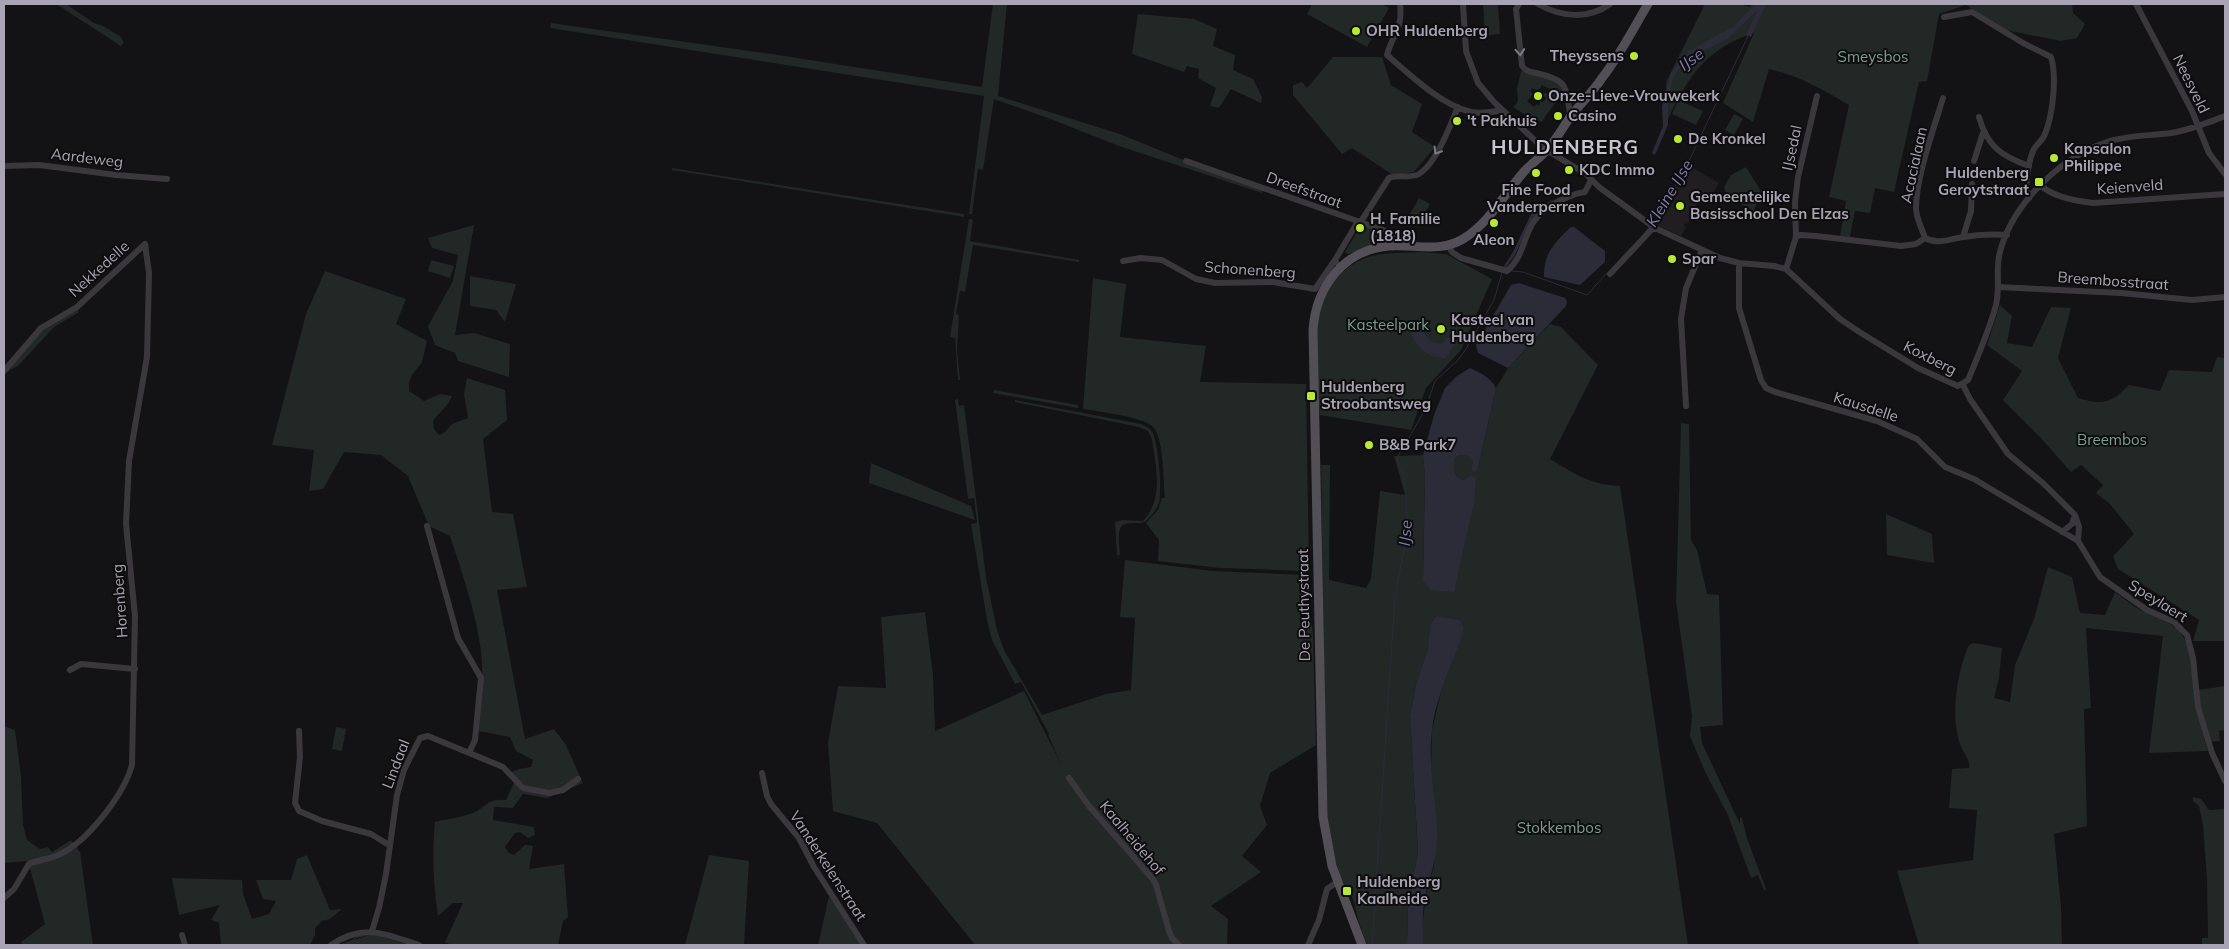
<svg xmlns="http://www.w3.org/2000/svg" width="2229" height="949" font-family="Mulish,sans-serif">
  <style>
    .built { fill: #201e20 }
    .green { fill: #212826; fill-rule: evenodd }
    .water { fill: #2c2b38 }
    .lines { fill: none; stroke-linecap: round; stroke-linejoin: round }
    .stream { stroke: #2c2b38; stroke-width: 1 }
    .minor { stroke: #3a383d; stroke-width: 6 }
    .major { stroke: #524f57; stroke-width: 9 }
    .oneway { stroke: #7d7984 }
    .poi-dot { fill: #bae935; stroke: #0e0d0e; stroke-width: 2 }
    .labels { text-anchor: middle; stroke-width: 4; stroke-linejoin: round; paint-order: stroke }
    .poi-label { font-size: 15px; font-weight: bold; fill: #a9a4b3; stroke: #0e0d0e; text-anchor: start }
    .park-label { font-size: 15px; fill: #7c9e92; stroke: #0e0d0e }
    .street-label { font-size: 15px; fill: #a9a4b3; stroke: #0e0d0e }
    .water-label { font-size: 16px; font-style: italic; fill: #7f7cad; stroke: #0e0d0e }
    .district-label { font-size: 20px; font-weight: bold; letter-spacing: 1px; fill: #c8c5d0; stroke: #0e0d0e }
  </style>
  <rect width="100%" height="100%" fill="#131214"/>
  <path class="built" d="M1688 165 1719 183 1711 197 1701 194 1688 224 1685 223 1684 226 1686 227 1681 236 1655 224Z"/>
  <path class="green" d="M56 4H66L94 23 103 26 120 36 124 42 121 46Z
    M993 4H1007L998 96 1120 134 1186 161 1263 189 1262 193 1119 146 1048 118 994 99 983 170 978 169 972 214H969L984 96 550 28 551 23 772 54 982 87Z
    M1312 4H1382L1389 8 1367 47 1307 14Z
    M1483 4H1498L1500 34 1485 36Z
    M1705 4H1740L1750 7 1751 4H2072L2073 13 2085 24 2077 38 2061 41 2005 30 1966 5 1939 14 1927 81 1919 82 1894 192 1875 188 1870 213 1855 211 1850 237 1840 236 1846 201 1829 197 1849 105C1822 89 1799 76 1769 69L1753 122 1723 103 1754 33C1705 49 1688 77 1667 121L1666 82Z
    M1138 14 1194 19 1217 29 1213 46 1235 55 1233 70 1253 79 1262 97 1261 103 1231 89 1219 108 1210 106 1216 88 1198 78 1199 69 1187 66 1184 72 1132 54Z
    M1333 57H1382L1391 85 1422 104 1412 132 1435 147 1414 172 1393 175 1352 148 1342 154 1293 95V85L1302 82 1307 88Z
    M1521 71 1556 79 1562 89C1559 102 1548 110 1542 122L1529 117 1513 107 1518 102 1517 89ZM1542 85 1552 90 1549 94 1544 93 1542 94 1546 98 1543 102 1540 101 1539 106 1537 104 1534 107 1527 101 1533 94 1530 91 1533 88 1538 91Z
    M1678 100 1703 111 1696 125 1672 114Z
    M1734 114 1743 119 1734 135 1725 130Z
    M1746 167 1761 191 1754 211 1727 197 1724 187 1731 175Z
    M672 168 964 214V217L672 170Z
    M1419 198 1430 204 1417 227 1406 221Z
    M969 219 973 220 970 241 1079 260V262L973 245 965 292 960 291 956 314 959 315 957 350 960 380H958L955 338 950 337Z
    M474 225 455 335 474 333 510 344 509 377 458 361 455 353 435 345 428 326 453 281 458 255 432 248 428 238Z
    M1361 225 1388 235 1384 245 1367 247 1348 254 1345 252Z
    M1421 252 1446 254 1492 279 1461 350 1426 388 1411 430 1320 415C1318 388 1312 340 1318 315 1324 288 1344 263 1372 256 1387 252 1405 253 1421 252Z
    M431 260 454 266 450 278 428 271Z
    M325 271 406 299 396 324 427 341 422 362 412 375 409 383V391L424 401 440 394 452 396C448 407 440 411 433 421L434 429 439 435 444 433 452 424 468 418 464 394 467 378 505 390 507 420 483 439 492 512 513 514 527 587 497 590 525 739 554 729 566 745 583 783 547 798 523 794 513 808 494 807 493 820 534 827 535 835 528 838 520 832 515 833 505 847 509 853 514 855 525 845 533 846 529 869 564 864 568 917 563 921 558 945H452L445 942 463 903H453L438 916C433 884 432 853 435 822 446 819 459 818 470 814 486 809 485 798 506 800L516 778 510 773 519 769 531 767 533 760 516 751 510 737 479 731C481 705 484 678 481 651 476 612 462 573 450 536L429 526 408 476 381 455 344 452 323 489 309 491 314 450 272 445 306 314Z
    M470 276 516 284 505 322 496 310 470 306Z
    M1093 278 1126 284 1120 337 1206 346 1200 382 1306 384 1309 568 1305 571 1220 568 1158 561 1159 540 1146 523 1158 510 1162 498H1165C1163 482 1164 441 1154 428 1144 416 1099 412 1083 409Z
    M2000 305 2012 316 2007 343 2032 347 2051 307 2071 308 2058 358 2078 398C2103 405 2110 404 2129 385L2160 391 2169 370 2212 372 2217 357 2225 358V641H2193L2199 620 2118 569 2113 556 2134 534 2110 504 2096 493 2103 485 2081 465 2071 472 2039 436 2003 400 2022 371 1987 345Z
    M78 309V313L54 327 18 366 6 372 43 329Z
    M1550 324 1561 327 1598 365 1550 459C1577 475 1588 484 1620 486L1688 945H1424L1422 929 1426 894 1434 866 1436 817 1431 768 1432 730 1442 688 1464 629 1446 618 1436 616 1430 625 1429 650 1416 684 1410 716 1418 853 1408 909 1407 945H1368C1361 932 1357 916 1354 902 1351 893 1344 886 1341 878 1333 856 1329 834 1326 811L1321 465H1330L1329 580 1366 588 1371 579 1380 491 1405 495 1394 456 1423 455 1425 477 1423 581 1464 480 1457 477 1454 469V460L1459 455H1467L1473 462V467L1478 468 1496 388 1508 368Z
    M994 390 1078 405V408L993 393Z
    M958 399 959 406 964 405 986 577 997 630 1004 650 1042 715 1106 694 1131 690 1135 618 1120 617 1125 560 1213 571 1305 575 1313 634 1316 745 1270 773 1260 806 1267 825 1242 856 1261 872 1211 906 1228 919 1227 945H975L877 823 833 811 828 743 838 686 886 688 881 617 925 612 933 675 935 731 1024 691 1062 766 1048 735 1049 734 1021 682 1015 684 992 640 987 620 971 524 977 523 974 498 968 499 955 400Z
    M1015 400 1141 424C1145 426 1148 427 1151 430 1159 441 1162 490 1159 503 1156 511 1151 516 1145 522 1139 524 1131 522 1125 524 1115 527 1120 548 1120 555L1117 556 1115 522 1122 520 1143 521C1164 498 1156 468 1152 439L1148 431 1139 427 1015 402Z
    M1681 423 1689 424 1691 540 1697 550 1707 594 1719 595 1723 725 1700 727 1702 743 1740 824V817L1742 818 1747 838 1766 889 1764 890 1758 875 1751 878 1727 813 1706 774 1690 736 1692 716 1676 602Z
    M871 463 971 506 975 520 869 483Z
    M1886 514 1932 534 1934 563 1887 555Z
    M2048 567 2072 577 2080 613 2105 615 2115 592 2135 607 2172 625 2180 631 2190 650 2196 708 2208 751 2149 753 2163 636 2086 628 2091 708 2084 709 2087 826 2054 834 2061 907 2062 945H1919L1897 871 1973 860 1977 810 1949 808 1952 769 1969 768C1970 757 1963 754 1960 744 1950 716 1957 671 1969 645L1974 643 2002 648 1999 678 1994 698 2010 702 2015 665 2034 619Z
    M2225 686V730L2219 731 2220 741 2209 742 2203 723 2198 690Z
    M4 726 15 730 21 776 23 825 27 840 40 849 48 847 52 852 71 840 80 852 93 945H22L21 942 45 924 28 861 4 863Z
    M336 727 346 729 342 751 332 749Z
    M2193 797 2201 799 2209 810 2225 809V945H2202V938H2208L2207 879 2203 825 2199 806 2193 801Z
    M307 855 330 910 342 909 330 919 322 921 315 928V935L310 945H221L219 923 211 920 220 905 179 915 172 878 242 880 243 894 252 919 269 914 276 901 263 899 256 880H291L297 859Z
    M709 855 749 861 744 945H685Z
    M829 896 865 945H818Z
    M372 934 410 945H338Z"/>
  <path class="water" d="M1755 4H1766L1751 37 1746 35 1757 11 1727 39 1693 56 1678 70 1673 77 1668 102V125L1655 155 1652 153 1663 126 1662 106 1671 73 1689 51 1734 26Z
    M1552 200 1553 202 1533 217 1515 255 1504 270 1502 269 1513 252 1531 214Z
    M1571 227H1574L1605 251V262L1580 285 1544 277C1543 254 1555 242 1571 227Z
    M1519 283 1565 298 1567 301 1566 306 1508 368 1478 353 1476 345 1511 285Z
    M1417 326C1430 334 1424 345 1443 343L1446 338H1454L1456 342 1446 358C1429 358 1416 348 1411 333Z
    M1470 368C1481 373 1490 377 1496 388L1478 468 1475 472 1471 471 1473 462 1467 455H1459L1454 460V469L1457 477 1464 480 1471 475 1476 478 1474 502 1454 592 1431 590 1423 581 1425 477 1423 455 1434 415 1445 388 1457 376Z
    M1436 616 1460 620 1464 629C1454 662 1436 695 1432 730 1427 767 1438 804 1437 840 1436 859 1431 875 1426 892 1422 909 1422 928 1424 945H1407L1408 909 1418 852 1410 716 1416 684 1428 650 1430 625Z"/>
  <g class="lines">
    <path class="stream" d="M1654 223 1688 163 1749 34
      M1644 234 1649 227
      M1512 271 1523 272 1587 295 1607 273
      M346 945 357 937 363 936
      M1372 945 1395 596 1408 529 1405 481 1397 458 1425 410 1435 381 1458 360 1466 349 1494 300 1502 273"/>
    <path class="minor" d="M1400 4C1403 29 1393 33 1387 55 1410 75 1441 105 1471 112 1482 114 1492 112 1502 110
      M1463 4 1466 51 1478 83 1494 102 1543 148 1586 174 1599 187 1655 228 1720 258 1739 263 1774 266 1786 269 1840 319 1861 333 1918 368 1958 386 1968 380C1978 356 1989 331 1996 305 2000 289 1996 273 1999 256 2010 206 2059 158 2107 142 2127 135 2150 136 2171 133 2190 130 2207 123 2225 116
      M1519 4 1516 9 1522 66C1526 71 1530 72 1536 73 1570 81 1564 85 1571 117
      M1538 4C1561 17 1588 20 1610 4
      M2136 4 2192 111 2209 153 2225 174
      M1944 17 1972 12 2023 43 2051 57C2057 77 2053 114 2045 134 2043 140 2037 144 2034 149 2029 159 2023 189 2029 198
      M1979 117C1987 146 2001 156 2029 166
      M1186 161 1403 237 1408 247
      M1974 161 1983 133
      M4 166 39 165 116 175 167 179
      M2040 185C2053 197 2075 201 2093 203L2225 194
      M1360 223 1389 178C1399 174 1410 179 1419 174 1437 163 1450 125 1458 107
      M1796 237 1800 235 1816 236 1901 246 1916 244 1925 238
      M1963 237 1971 211 1972 184
      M1925 238C1922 229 1916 218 1916 208 1916 177 1934 128 1943 98
      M1925 238C1938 245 1950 239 1963 237 1977 235 1993 234 2007 235
      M1448 245 1452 252 1461 258 1507 271C1532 249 1517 222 1559 201 1568 197 1575 193 1585 192L1591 180
      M1123 261 1141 258 1162 260 1196 279 1215 283 1273 282 1315 289 1335 260
      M1336 262 1335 260 1357 223
      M1739 263V308L1761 380 1766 388 1775 392 1877 421 1917 439 1945 467 1974 479 2078 541
      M1786 269 1796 237 1795 202 1798 177 1817 96
      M1610 274 1654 227
      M1998 287 2121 293 2192 300 2225 297
      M4 371 41 328 77 307 145 244
      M1963 385 1970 399 2008 454 2044 484 2075 515
      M1686 406 1681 319 1686 288 1702 250
      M427 526 458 638 481 678 475 740 469 753
      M2062 532 2072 524 2075 515 2079 527 2078 541 2100 577 2147 610 2174 622 2187 635 2193 658 2198 707 2212 753 2225 781
      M70 670 81 664 135 669
      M299 731 300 757 295 803 299 811 322 821 371 834 389 845
      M762 773 767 796 771 804 799 838 814 867 864 945
      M1069 778 1089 806 1152 878 1156 885 1169 931 1172 938 1179 945
      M4 898 14 889 29 864C38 860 49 859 58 855 87 843 124 794 132 765L135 616 126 524 129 461 147 357 149 273 145 244
      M372 931 379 908 386 874 397 795 404 770 420 738 428 736 503 767 523 788 549 793 563 790 578 779
      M182 935 185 945
      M331 945C364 923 385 934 419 945
      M1308 945 1319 920 1327 889 1337 882"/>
    <path class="major" d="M1362 945 1332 866 1323 817 1313 330C1316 287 1343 250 1389 246 1415 244 1439 253 1463 239 1488 224 1504 195 1522 174 1529 165 1539 159 1547 150 1556 140 1563 127 1571 116 1581 103 1593 92 1602 78 1620 55 1633 29 1648 4"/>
  </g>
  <defs><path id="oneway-chevron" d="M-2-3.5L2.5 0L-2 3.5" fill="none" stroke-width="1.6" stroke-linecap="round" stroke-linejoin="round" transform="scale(1.25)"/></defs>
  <g class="oneway">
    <use href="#oneway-chevron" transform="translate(1520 52) rotate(85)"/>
    <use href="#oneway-chevron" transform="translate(1437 151) rotate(122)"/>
  </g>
  <g class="poi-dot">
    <circle cx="1356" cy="31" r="5"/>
    <circle cx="1634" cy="56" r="5"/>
    <circle cx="1538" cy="96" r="5"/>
    <circle cx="1558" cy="116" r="5"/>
    <circle cx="1457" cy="121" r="5"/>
    <circle cx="1678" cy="139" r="5"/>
    <circle cx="2054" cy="158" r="5"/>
    <circle cx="1569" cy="170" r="5"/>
    <circle cx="1536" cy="173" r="5"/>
    <rect x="2034" y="177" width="10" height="10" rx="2.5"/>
    <circle cx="1680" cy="206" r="5"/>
    <circle cx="1494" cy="223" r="5"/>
    <circle cx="1360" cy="228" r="5"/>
    <circle cx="1672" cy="259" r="5"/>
    <circle cx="1441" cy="329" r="5"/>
    <rect x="1306" y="391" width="10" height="10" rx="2.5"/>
    <circle cx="1369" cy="445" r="5"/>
    <rect x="1342" y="886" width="10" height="10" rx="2.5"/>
  </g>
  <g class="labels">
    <g class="poi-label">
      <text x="1366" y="36">OHR Huldenberg</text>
      <text x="1624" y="61" text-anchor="end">Theyssens</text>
      <text x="1548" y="101">Onze-Lieve-Vrouwekerk</text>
      <text x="1568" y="121">Casino</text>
      <text x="1467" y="126">'t Pakhuis</text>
      <text x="1688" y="144">De Kronkel</text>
      <text x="2064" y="154">Kapsalon<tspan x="2064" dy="17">Philippe</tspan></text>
      <text x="1579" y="175">KDC Immo</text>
      <text x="2029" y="178" text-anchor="end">Huldenberg<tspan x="2029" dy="17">Geroytstraat</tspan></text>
      <text x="1536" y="195" text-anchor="middle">Fine Food<tspan x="1536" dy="17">Vanderperren</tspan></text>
      <text x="1690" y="202">Gemeentelijke<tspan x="1690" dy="17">Basisschool Den Elzas</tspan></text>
      <text x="1370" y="224">H. Familie<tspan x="1370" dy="17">(1818)</tspan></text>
      <text x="1494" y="245" text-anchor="middle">Aleon</text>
      <text x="1682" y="264">Spar</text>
      <text x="1451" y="325">Kasteel van<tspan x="1451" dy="17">Huldenberg</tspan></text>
      <text x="1321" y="392">Huldenberg<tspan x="1321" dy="17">Stroobantsweg</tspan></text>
      <text x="1379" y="450">B&amp;B Park7</text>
      <text x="1357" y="887">Huldenberg<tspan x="1357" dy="17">Kaalheide</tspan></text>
    </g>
    <g class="park-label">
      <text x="1873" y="62">Smeysbos</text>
      <text x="1388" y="330">Kasteelpark</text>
      <text x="2112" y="445">Breembos</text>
      <text x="1559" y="833">Stokkembos</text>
    </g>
    <g class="street-label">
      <text transform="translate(2191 84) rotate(64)" y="5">Neesveld</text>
      <text transform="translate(1792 148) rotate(-78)" y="5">IJsedal</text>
      <text transform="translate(87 158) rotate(7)" y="5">Aardeweg</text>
      <text transform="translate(1914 165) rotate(-78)" y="5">Acacialaan</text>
      <text transform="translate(2130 187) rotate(-4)" y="5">Keienveld</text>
      <text transform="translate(1304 190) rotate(20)" y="5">Dreefstraat</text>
      <text transform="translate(99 269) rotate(-42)" y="5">Nekkedelle</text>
      <text transform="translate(1250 270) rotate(4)" y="5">Schonenberg</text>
      <text transform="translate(2113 281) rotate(4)" y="5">Breembosstraat</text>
      <text transform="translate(1930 358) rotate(27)" y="5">Koxberg</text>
      <text transform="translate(1866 407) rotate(18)" y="5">Kausdelle</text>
      <text transform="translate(120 601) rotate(-94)" y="5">Horenberg</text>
      <text transform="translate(2158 601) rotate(32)" y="5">Speylaert</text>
      <text transform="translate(1304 605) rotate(-91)" y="5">De Peuthystraat</text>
      <text transform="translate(396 764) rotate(-69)" y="5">Lindaal</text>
      <text transform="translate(1132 838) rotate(50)" y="5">Kaalheidehof</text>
      <text transform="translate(828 866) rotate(57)" y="5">Vanderkelenstraat</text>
    </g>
    <g class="water-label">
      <text transform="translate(1691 59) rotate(-36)" y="6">IJse</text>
      <text transform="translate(1669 193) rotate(-59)" y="6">Kleine IJse</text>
      <text transform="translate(1405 533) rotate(-85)" y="6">IJse</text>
    </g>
    <g class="district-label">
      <text x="1565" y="154">HULDENBERG</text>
    </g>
  </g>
  <rect width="2229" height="949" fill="none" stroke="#a9a4b3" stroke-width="10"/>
</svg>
